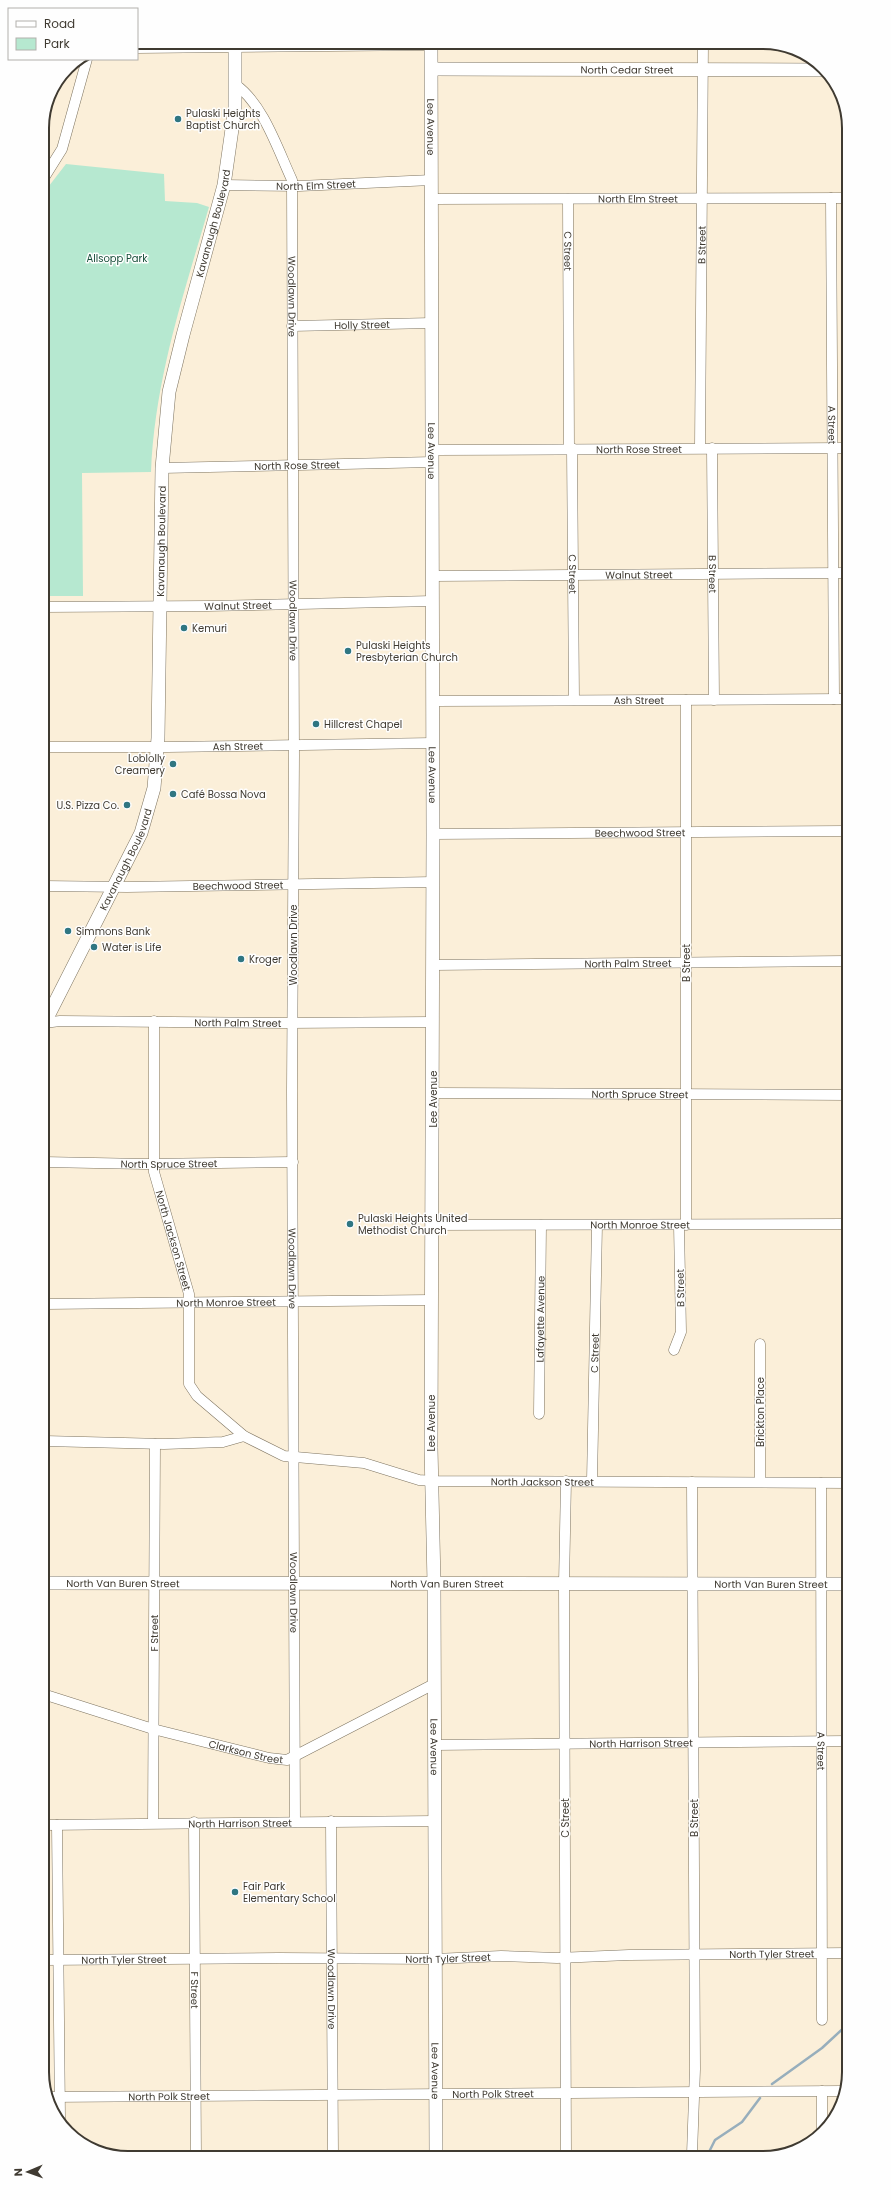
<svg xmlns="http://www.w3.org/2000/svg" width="891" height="2200" font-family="Poppins,sans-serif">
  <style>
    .green { fill: #b6e8d0 }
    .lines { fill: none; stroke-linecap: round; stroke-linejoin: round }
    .stream { stroke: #97aebc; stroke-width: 2.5 }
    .minor-casing { stroke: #7e7460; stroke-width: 11 }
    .tertiary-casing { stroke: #7e7460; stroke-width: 14 }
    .minor { stroke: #fff; stroke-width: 10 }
    .tertiary { stroke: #fff; stroke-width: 13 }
    .poi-dot { fill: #2f7682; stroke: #fefefe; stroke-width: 1.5 }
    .labels { text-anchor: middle; stroke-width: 3; stroke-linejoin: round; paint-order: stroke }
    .street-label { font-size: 10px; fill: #3f3a31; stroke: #fefefe }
    .poi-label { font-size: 10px; fill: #3f3a31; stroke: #fefefe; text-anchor: start }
    .park-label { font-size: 10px; fill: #154d38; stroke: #fefefe }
    .rim { fill: none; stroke: #3f3a31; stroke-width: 2 }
  </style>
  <rect width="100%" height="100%" fill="#fbefd9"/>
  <path class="green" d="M66 164 164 174 165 201 197 203 209 207C183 297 155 378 151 472L82 473 83 596H43L42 195Z"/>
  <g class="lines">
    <path class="stream" d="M772 2084 822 2048 849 2023
      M708 2154 715 2140 742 2122 760 2098"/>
    <defs>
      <g id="minor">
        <path d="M137 48 431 45"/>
        <path id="s1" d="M236 85C263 104 278 150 292 180L294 755 292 1091 295 1822"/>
        <path d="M42 181 62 149 87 59"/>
        <path id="s2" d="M224 185 299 186 432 180"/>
        <path id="s3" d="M831 198 834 699"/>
        <path id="s4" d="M432 199 845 198"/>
        <path id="s5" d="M568 199 569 448"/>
        <path id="s6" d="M292 326 432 323"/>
        <path id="s7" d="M572 448 574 700"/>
        <path id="s8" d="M700 448 703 42"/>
        <path id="s9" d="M712 448 714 700"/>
        <path id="s10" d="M433 450 845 448"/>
        <path id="s11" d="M162 468 433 462"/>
        <path id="s12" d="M433 576 846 573"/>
        <path id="s13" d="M43 607 208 606 433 601"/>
        <path id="s14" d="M433 701 846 699"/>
        <path id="s15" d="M44 747H167L433 743"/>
        <path id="s16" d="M433 834 846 831"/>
        <path id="s17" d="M44 886 127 887 433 882"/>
        <path id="s18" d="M433 965 846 961"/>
        <path id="s19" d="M154 1021V1172L189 1294V1384L197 1396 244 1436 284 1456 364 1463 419 1480 433 1481 848 1483"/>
        <path id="s20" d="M44 1023 60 1021 286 1023 432 1022"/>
        <path id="s21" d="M433 1093 847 1095"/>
        <path id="s22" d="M44 1162 145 1164 293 1162"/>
        <path id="s23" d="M433 1225 847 1224"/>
        <path d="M686 1225V700"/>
        <path id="s24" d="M45 1304 432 1300"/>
        <path d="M674 1350 681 1332 679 1225"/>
        <path id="s25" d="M539 1414 541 1225"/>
        <path d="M45 1441 164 1444 223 1442 244 1436"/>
        <path id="s26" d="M592 1481 597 1225"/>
        <path d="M760 1481V1344"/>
        <path id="s27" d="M821 1483 822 2020"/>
        <path id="s28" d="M46 1695 153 1729 269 1758 287 1760 434 1684"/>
        <path id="s29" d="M434 1745 848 1741"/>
        <path id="s30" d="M331 1821 333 2156"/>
        <path id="s31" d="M194 1822 196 2157"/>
        <path id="s32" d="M153 1823 155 1444"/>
        <path id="s33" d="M46 1825 435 1821"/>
        <path d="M57 1825 60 2118"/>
        <path id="s34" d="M46 1960 279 1958 435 1959 501 1956 557 1958 629 1955 849 1953"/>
        <path d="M822 2091V2131"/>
        <path id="s35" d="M47 2097 843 2091"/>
        <path d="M692 2154 695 2069 692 1482"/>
        <path d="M566 2155 564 1584 566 1481"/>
      </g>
      <g id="tertiary">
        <path id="s36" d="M431 42 433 834 431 1448 434 1583 436 2156"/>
        <path id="s37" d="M432 69 823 70"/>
        <path id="s38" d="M44 1024 141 833 154 788 158 738 162 468 169 392 183 335 224 185 235 108V42"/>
        <path id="s39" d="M45 1583 848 1584"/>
      </g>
    </defs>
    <use href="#minor" class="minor-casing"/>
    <use href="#tertiary" class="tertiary-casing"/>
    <use href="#minor" class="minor"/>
    <use href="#tertiary" class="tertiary"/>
  </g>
  <g class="poi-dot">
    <circle cx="178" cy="119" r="4"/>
    <circle cx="184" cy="628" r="4"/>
    <circle cx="348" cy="651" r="4"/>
    <circle cx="316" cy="724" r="4"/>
    <circle cx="173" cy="764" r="4"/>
    <circle cx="173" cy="794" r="4"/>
    <circle cx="127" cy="805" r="4"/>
    <circle cx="68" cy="931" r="4"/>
    <circle cx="94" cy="947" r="4"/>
    <circle cx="241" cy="959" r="4"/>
    <circle cx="350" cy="1224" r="4"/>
    <circle cx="235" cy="1892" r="4"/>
  </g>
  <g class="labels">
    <g class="street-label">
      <text dy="4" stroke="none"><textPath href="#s37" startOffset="195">North Cedar Street</textPath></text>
      <text dy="4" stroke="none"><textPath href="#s36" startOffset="85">Lee Avenue</textPath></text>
      <text dy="4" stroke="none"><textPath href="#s2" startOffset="92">North Elm Street</textPath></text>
      <text dy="4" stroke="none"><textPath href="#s4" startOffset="206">North Elm Street</textPath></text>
      <text dy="4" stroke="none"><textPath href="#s38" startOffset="832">Kavanaugh Boulevard</textPath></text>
      <text dy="4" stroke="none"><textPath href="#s8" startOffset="203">B Street</textPath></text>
      <text dy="4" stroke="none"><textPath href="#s5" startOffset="52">C Street</textPath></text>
      <text dy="4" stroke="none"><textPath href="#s1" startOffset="228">Woodlawn Drive</textPath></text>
      <text dy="4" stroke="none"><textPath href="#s6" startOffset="70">Holly Street</textPath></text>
      <text dy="4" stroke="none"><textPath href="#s3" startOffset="227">A Street</textPath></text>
      <text dy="4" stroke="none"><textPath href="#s10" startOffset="206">North Rose Street</textPath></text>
      <text dy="4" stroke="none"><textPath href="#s36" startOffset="409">Lee Avenue</textPath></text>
      <text dy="4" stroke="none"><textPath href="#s11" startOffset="135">North Rose Street</textPath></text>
      <text dy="4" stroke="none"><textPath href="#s38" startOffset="508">Kavanaugh Boulevard</textPath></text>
      <text dy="4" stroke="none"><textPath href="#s7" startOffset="126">C Street</textPath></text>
      <text dy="4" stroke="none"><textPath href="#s12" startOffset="206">Walnut Street</textPath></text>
      <text dy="4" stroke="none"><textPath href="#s9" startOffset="126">B Street</textPath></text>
      <text dy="4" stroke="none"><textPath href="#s13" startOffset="195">Walnut Street</textPath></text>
      <text dy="4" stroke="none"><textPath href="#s1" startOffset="552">Woodlawn Drive</textPath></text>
      <text dy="4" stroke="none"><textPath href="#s14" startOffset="206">Ash Street</textPath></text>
      <text dy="4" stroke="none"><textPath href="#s15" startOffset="194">Ash Street</textPath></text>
      <text dy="4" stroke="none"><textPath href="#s36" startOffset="733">Lee Avenue</textPath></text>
      <text dy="4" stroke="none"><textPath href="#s16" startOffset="207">Beechwood Street</textPath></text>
      <text dy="4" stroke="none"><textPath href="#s38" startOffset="184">Kavanaugh Boulevard</textPath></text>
      <text dy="4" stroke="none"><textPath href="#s17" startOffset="194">Beechwood Street</textPath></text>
      <text transform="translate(293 945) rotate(-90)" y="4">Woodlawn Drive</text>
      <text transform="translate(686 963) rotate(-90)" y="4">B Street</text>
      <text dy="4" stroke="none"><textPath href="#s18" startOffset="195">North Palm Street</textPath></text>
      <text dy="4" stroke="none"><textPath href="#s20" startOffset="194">North Palm Street</textPath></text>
      <text dy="4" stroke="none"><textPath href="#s21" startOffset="207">North Spruce Street</textPath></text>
      <text transform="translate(433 1099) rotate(-90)" y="4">Lee Avenue</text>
      <text dy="4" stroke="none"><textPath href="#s22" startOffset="125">North Spruce Street</textPath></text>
      <text dy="4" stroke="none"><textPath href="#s23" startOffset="207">North Monroe Street</textPath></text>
      <text dy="4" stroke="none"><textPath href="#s19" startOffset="222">North Jackson Street</textPath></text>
      <text dy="4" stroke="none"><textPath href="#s1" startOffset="1200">Woodlawn Drive</textPath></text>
      <text transform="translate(680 1288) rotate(-91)" y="4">B Street</text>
      <text dy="4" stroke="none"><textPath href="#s24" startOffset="181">North Monroe Street</textPath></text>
      <text dy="4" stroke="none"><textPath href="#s25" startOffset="95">Lafayette Avenue</textPath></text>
      <text dy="4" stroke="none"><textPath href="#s26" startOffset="128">C Street</textPath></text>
      <text transform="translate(760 1412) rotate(-90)" y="4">Brickton Place</text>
      <text transform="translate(431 1423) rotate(-90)" y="4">Lee Avenue</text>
      <text dy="4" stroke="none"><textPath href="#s19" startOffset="750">North Jackson Street</textPath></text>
      <text dy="4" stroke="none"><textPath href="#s39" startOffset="78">North Van Buren Street</textPath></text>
      <text dy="4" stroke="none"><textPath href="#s39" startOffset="402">North Van Buren Street</textPath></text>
      <text dy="4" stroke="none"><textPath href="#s39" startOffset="726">North Van Buren Street</textPath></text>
      <text dy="4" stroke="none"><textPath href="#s1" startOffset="1524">Woodlawn Drive</textPath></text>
      <text dy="4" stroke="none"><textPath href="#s32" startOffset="190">F Street</textPath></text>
      <text dy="4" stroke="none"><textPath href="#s29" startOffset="207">North Harrison Street</textPath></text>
      <text dy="4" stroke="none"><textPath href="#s36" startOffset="1705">Lee Avenue</textPath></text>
      <text dy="4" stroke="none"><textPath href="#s28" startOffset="208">Clarkson Street</textPath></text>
      <text dy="4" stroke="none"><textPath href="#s27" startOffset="268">A Street</textPath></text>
      <text transform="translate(565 1818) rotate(-90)" y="4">C Street</text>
      <text transform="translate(694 1818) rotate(-90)" y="4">B Street</text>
      <text dy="4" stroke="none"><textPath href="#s33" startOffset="194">North Harrison Street</textPath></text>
      <text dy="4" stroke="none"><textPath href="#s34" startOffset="726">North Tyler Street</textPath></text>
      <text dy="4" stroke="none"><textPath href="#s34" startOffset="402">North Tyler Street</textPath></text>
      <text dy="4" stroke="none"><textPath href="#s34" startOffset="78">North Tyler Street</textPath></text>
      <text dy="4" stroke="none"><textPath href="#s30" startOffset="168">Woodlawn Drive</textPath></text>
      <text dy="4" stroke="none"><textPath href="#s31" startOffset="168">F Street</textPath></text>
      <text dy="4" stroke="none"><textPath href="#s36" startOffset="2029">Lee Avenue</textPath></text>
      <text dy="4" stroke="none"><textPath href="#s35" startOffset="446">North Polk Street</textPath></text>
      <text dy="4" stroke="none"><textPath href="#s35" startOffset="122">North Polk Street</textPath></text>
    </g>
    <g class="poi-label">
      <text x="186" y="117">Pulaski Heights<tspan x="186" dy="12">Baptist Church</tspan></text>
      <text x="192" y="632">Kemuri</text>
      <text x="356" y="649">Pulaski Heights<tspan x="356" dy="12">Presbyterian Church</tspan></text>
      <text x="324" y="728">Hillcrest Chapel</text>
      <text x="165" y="762" text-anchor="end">Loblolly<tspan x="165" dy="12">Creamery</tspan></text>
      <text x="181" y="798">Café Bossa Nova</text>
      <text x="119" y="809" text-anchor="end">U.S. Pizza Co.</text>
      <text x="76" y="935">Simmons Bank</text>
      <text x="102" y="951">Water is Life</text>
      <text x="249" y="963">Kroger</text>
      <text x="358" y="1222">Pulaski Heights United<tspan x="358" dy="12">Methodist Church</tspan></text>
      <text x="243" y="1890">Fair Park<tspan x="243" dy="12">Elementary School</tspan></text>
    </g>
    <g class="park-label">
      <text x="117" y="262">Allsopp Park</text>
    </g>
  </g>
  <path d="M0 0H891V2200H0ZM128 49H763A79 79 0 0 1 842 128V2072A79 79 0 0 1 763 2151H128A79 79 0 0 1 49 2072V128A79 79 0 0 1 128 49Z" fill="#fefefe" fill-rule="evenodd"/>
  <path class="rim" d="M128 49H763A79 79 0 0 1 842 128V2072A79 79 0 0 1 763 2151H128A79 79 0 0 1 49 2072V128A79 79 0 0 1 128 49Z"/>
  <rect x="8" y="8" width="130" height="52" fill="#fefefe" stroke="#b2b0ac"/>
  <rect x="16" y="21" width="20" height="6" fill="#ffffff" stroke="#b2b0ac"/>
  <text x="44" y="28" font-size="12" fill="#3f3a31">Road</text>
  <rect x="16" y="38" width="20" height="12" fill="#b6e8d0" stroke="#b2b0ac"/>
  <text x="44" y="48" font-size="12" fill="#3f3a31">Park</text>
  <g transform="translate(28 2172) rotate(268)" stroke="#fefefe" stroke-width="3" paint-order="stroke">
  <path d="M0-3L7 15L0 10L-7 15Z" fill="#3f3a31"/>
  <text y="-6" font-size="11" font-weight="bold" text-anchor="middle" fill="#3f3a31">N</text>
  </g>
</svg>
